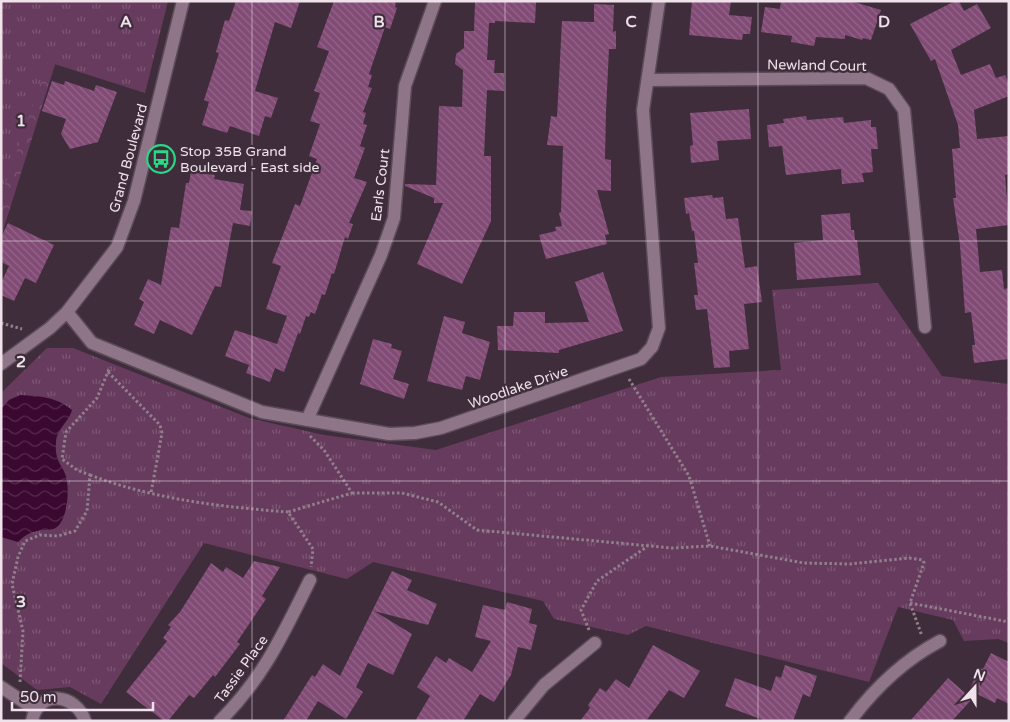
<svg xmlns="http://www.w3.org/2000/svg" width="1010" height="722" font-family="'Varela Round',sans-serif">
  <style>
    .forest { fill: url(#forest-crowns) }
    .park { fill: url(#park-tufts) }
    .water { fill: url(#water-waves) }
    .building { fill: url(#building-back-hatch) }
    .lines { fill: none; stroke-linecap: round; stroke-linejoin: round }
    .minor-casing { stroke: #5b4a57; stroke-width: 15 }
    .path { stroke: #90808c; stroke-width: 3; stroke-dasharray: 2.5 2.5; stroke-linecap: butt }
    .minor { stroke: #8e7588; stroke-width: 12 }
    .grid { fill: none; stroke: #efe2eb; stroke-width: 1; stroke-opacity: 0.55 }
    .labels { text-anchor: middle; stroke-width: 4.5; stroke-linejoin: round; paint-order: stroke }
    .street-label { font-size: 14px; fill: #efe2eb; stroke: #3f2d3b }
    .poi-label { font-size: 14px; fill: #efe2eb; stroke: #3f2d3b; text-anchor: start }
    .grid-label { font-size: 16px; text-anchor: middle; font-weight: bold; fill: #efe2eb; stroke: #3f2d3b; stroke-width: 4.5; stroke-linejoin: round; paint-order: stroke }
  </style>
  <defs>
    <pattern id="forest-crowns" width="20" height="18" patternUnits="userSpaceOnUse" patternTransform="scale(1.25)"><rect width="20" height="18" fill="#673b5d"/><path d="M2 6a3 3 0 1 1 6 0M12 15a3 3 0 1 1 6 0" fill="none" stroke="#7d5774"/></pattern>
    <pattern id="park-tufts" width="24" height="20" patternUnits="userSpaceOnUse" patternTransform="scale(1.25)"><rect width="24" height="20" fill="#673b5d"/><path d="M3 7l-1-3M5 7V3M7 7l1-3M15 17l-1-3M17 17v-4M19 17l1-3" fill="none" stroke="#7d5774"/></pattern>
    <pattern id="water-waves" width="16" height="10" patternUnits="userSpaceOnUse" patternTransform="scale(1.25)"><rect width="16" height="10" fill="#3a0831"/><path d="M0 5q4-4 8 0t8 0" fill="none" stroke="#572c4f"/></pattern>
    <pattern id="building-back-hatch" width="6" height="6" patternUnits="userSpaceOnUse" patternTransform="scale(1.25)"><rect width="6" height="6" fill="#814b75"/><path d="M-1 5l2 2M0 0l6 6M5-1l2 2" fill="none" stroke="#936589"/></pattern>
  </defs>
  <rect width="100%" height="100%" fill="#3f2d3b"/>
  <path class="forest" d="M1 1H75L1 237Z"/>
  <path class="park" d="M1 1H168L145 93 48 62 1 196Z
    M878 283 942 376 1009 384V643L998 639 964 641 953 620 898 607 869 682 646 626 628 635 554 619 543 601 373 562 347 579 204 543 101 704 70 687 37 690 1 663V393L47 348H73L249 418 324 435 436 450 661 377 781 370 772 290Z"/>
  <path class="water" d="M20 395C39 396 57 397 72 410 69 422 56 429 56 443 54 464 66 467 67 482 69 494 67 517 58 526 51 534 35 524 18 542L1 537V409L9 400Z"/>
  <path class="building" d="M236 1H300L291 28 275 22 255 91 278 98 271 118 265 116 259 136 230 126 227 133 202 125 209 102 204 100 219 53 216 52 225 20 229 21Z
    M334 1H396L395 7 397 8 390 29 385 27 369 74 372 75 368 87 372 88 363 112 366 113 363 124 367 125 360 146 365 148 354 178 367 182 349 223 353 224 348 239 345 237 334 274 332 273 325 295 322 294 315 314 311 312 309 317 306 316 300 334 298 333 284 372 275 368 270 382 246 373 249 365 225 356 235 330 277 344 287 316 266 309 281 266 272 263 295 204 300 206 317 159 309 156 320 124 310 121 320 93 314 91 329 51 317 47Z
    M475 1H536L535 23 495 21V23H489L487 60H495L494 73H504V91L487 90 484 156H491V221L462 284 417 264 443 203H434V198L405 186V184L436 185 439 106 462 107 463 70 455 64 456 54 464 48V31H474Z
    M692 1H731L729 15 752 17 750 34H743L742 40 689 35Z
    M781 1H851L881 10 871 40 863 38 862 40 845 35V39L816 37 814 46 791 42 792 36 761 32 765 7 780 9Z
    M955 1H959L964 11 977 4 991 28 951 50 961 75 990 64 996 78 1005 75 1009 84V96L974 110 977 139 1009 136V174L1005 175 1009 225 976 229 980 272 1002 270 1004 289 1009 288V359L974 363 972 345H975L971 312 965 313 960 245 953 198H956L952 149 960 148 958 125 935 59 931 61 910 24Z
    M594 4 614 5 613 32 616 31V49H609L606 111 605 159 611 160V191L597 190 609 234 605 235 607 244 546 259 539 235 556 231 555 227 562 226 559 213 561 212 563 146 547 145 551 116 557 117 562 21 594 22Z
    M52 81 64 85 65 81 94 91 96 85 117 92 98 142 70 149 61 134 66 119 42 111Z
    M749 109 751 139 717 141 719 160 691 163 690 146 693 145 690 113Z
    M806 116 807 120 843 117 844 123 871 120V127H876L878 149H871L873 172 862 173 864 182 842 184 841 169 786 175 782 146 769 147 767 125 784 123 783 119Z
    M191 172 215 175 214 179 244 184 240 210 252 211 250 226 233 223 221 287 215 286 192 335 160 320 154 334 134 325 144 302 139 299 148 279 161 285 171 227 179 228 186 183H189Z
    M712 195 713 198 723 197 726 219 738 218 745 268 757 266 762 302 744 304 749 349 729 351 730 367 714 368 707 309 696 310 694 295H698L694 263H698L694 231H692L689 213 686 214 684 198Z
    M850 213 851 230H854L855 240H857L861 275 797 280 794 243 823 240 821 215Z
    M8 223 54 245 36 283 25 278 14 301 1 295V283L9 266 1 262V237Z
    M603 272 623 331 559 350V353L498 350 497 326H513L514 312H545V323L589 322 575 282Z
    M444 316 465 322 462 333 490 342 480 380 466 376 462 390 427 381Z
    M373 339 392 344 391 348 402 351 393 379 409 384 404 399 360 384Z
    M254 561 280 567 262 596 266 599 237 642 240 644 215 677 213 675 194 698 189 695 168 721H164L126 692 167 641 163 638 171 627 168 625 180 612 211 563 223 572 226 567 243 578Z
    M392 571 412 580 407 590 437 604 428 625 374 611 412 634 393 675 368 663 356 687 363 692 346 719 318 701 306 721H283L312 675 315 677 323 664 340 676Z
    M507 602 532 609 529 623 537 625 531 650 518 647 511 675 494 702 480 694 463 721H415L430 696 417 687 436 656 446 663 449 658 472 672 491 641 475 637 483 605 505 610Z
    M653 645 700 671 684 698 669 690 646 721H580L590 708 588 705 600 688 606 692 616 679 629 688Z
    M991 653 1009 662V704L997 698 995 703 969 690 980 668 983 669Z
    M785 665 817 676 810 697 803 694 793 721H766L725 706 735 678 771 691 776 676 781 678Z
    M948 678 972 699 952 721H910Z"/>
  <g class="lines">
    <defs>
      <path id="minor" d="M648 80 866 78 889 89 904 110 925 327
        M67 312 92 343 262 412 389 434 415 433 441 428 641 359 652 347 659 328 643 110 659 1
        M1 364 50 328 67 312 117 247 134 201 183 1
        M307 420 381 255 394 218 405 86 435 1
        M1 687 36 710
        M32 721C38 689 76 693 85 721
        M220 721C264 677 283 634 310 580
        M514 721 544 685 595 643
        M850 721C874 689 904 660 940 641"/>
    </defs>
    <use href="#minor" class="minor-casing"/>
    <path class="path" d="M1 323 22 329
      M108 372 160 425 162 433 151 493
      M629 379 689 476 710 546
      M310 436 324 450 352 493 288 512 313 549 311 567
      M90 475C153 499 221 507 288 512
      M352 493H402L438 502 477 530 672 548 710 546 804 563 850 564 909 558 923 560 924 563 910 603 922 636
      M910 603 1009 622
      M589 630 581 610 597 581 648 546
      M20 682 23 631 12 584 18 557 25 541 40 535 58 536 75 531 87 511 90 475 77 470 62 459 66 432 97 398 110 367"/>
    <use href="#minor" class="minor"/>
  </g>
  <path class="grid" d="M252 1V721M505 1V721M758 1V721M1 241H1009M1 481H1009"/>
  <defs>
    <symbol id="bus-ring" viewBox="-11 -11 22 22"><circle r="9.5" fill="#3f2d3b" stroke="#2bd884" stroke-width="1.5"/><path d="M-5-6H5V4H4V6H2V4H-2V6H-4V4H-5ZM-3.5-4V0h7V-4ZM-3.5 1.2v1.5H-2V1.2ZM2 1.2v1.5H3.5V1.2Z" fill="#2bd884"/></symbol>
  </defs>
  <g fill-rule="evenodd">
    <use href="#bus-ring" x="145" y="143" width="32" height="32"/>
  </g>
  <g class="labels">
    <g class="street-label">
      <text transform="translate(817 65) rotate(1)" y="5">Newland Court</text>
      <text transform="translate(128 158) rotate(-75)" y="5">Grand Boulevard</text>
      <text transform="translate(380 185) rotate(-83)" y="5">Earls Court</text>
      <text transform="translate(518 387) rotate(-19)" y="5">Woodlake Drive</text>
      <text transform="translate(241 669) rotate(-54)" y="5">Tassie Place</text>
    </g>
    <g class="poi-label">
      <text x="180" y="156">Stop 35B Grand<tspan x="180" dy="16">Boulevard - East side</tspan></text>
    </g>
  </g>
  <g class="grid-label">
    <text x="126" y="27">A</text>
    <text x="379" y="27">B</text>
    <text x="631" y="27">C</text>
    <text x="884" y="27">D</text>
    <text x="21" y="126">1</text>
    <text x="21" y="367">2</text>
    <text x="21" y="607">3</text>
  </g>
  <rect width="1010" height="722" fill="none" stroke="#efe2eb" stroke-width="5"/>
  <g transform="translate(975 687) rotate(21)" stroke="#3f2d3b" stroke-width="4" paint-order="stroke">
  <path d="M0-4L9 19L0 12L-9 19Z" fill="#efe2eb"/>
  <text y="-8" font-size="14" font-weight="bold" text-anchor="middle" fill="#efe2eb">N</text>
  </g>
  <path d="M12 702v8h141v-8" fill="none" stroke="#efe2eb" stroke-width="2.5"/>
  <text x="20" y="702" font-size="15" fill="#efe2eb" stroke="#3f2d3b" stroke-width="4" paint-order="stroke">50 m</text>
</svg>
